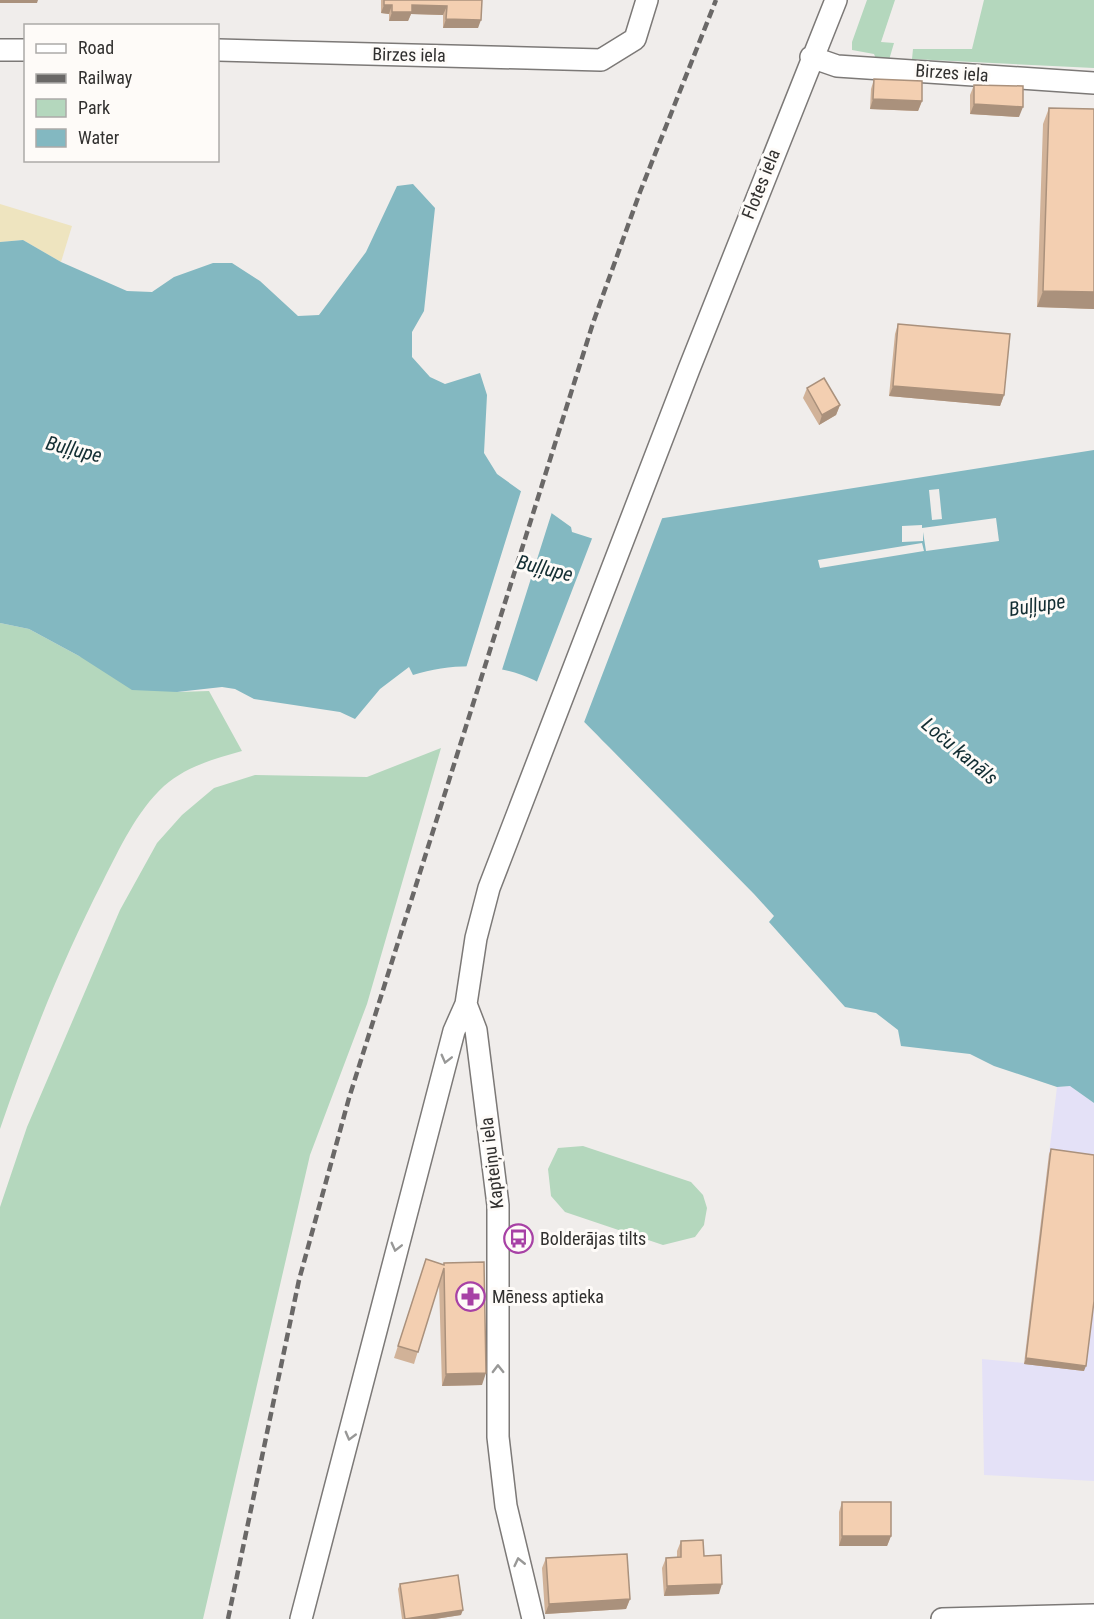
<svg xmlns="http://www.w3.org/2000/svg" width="1094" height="1619" font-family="'Roboto Condensed',sans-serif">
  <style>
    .commercial { fill: #e4e1f7 }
    .green { fill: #b4d7bd }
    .sand { fill: #eee4bf }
    .water { fill: #83b8c1 }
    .pier { fill: #f0edeb }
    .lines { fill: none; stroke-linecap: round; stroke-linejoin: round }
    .minor-casing { stroke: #7c7977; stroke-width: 24 }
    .minor { stroke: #fff; stroke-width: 21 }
    .rail { stroke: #6a6867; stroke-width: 4.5; stroke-dasharray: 9 4.5; stroke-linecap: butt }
    .wall { fill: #d1b298 }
    .shaded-wall { fill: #aa917c }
    .building { fill: #f3cfb1; stroke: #aa917c; stroke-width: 1.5 }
    .oneway { stroke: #989897 }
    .labels { text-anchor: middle; stroke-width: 6; stroke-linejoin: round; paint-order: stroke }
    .street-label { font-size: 18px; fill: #31302f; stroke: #fefbf8 }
    .poi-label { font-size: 18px; fill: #31302f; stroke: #fefbf8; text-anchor: start }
    .water-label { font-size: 20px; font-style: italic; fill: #132e33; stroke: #fefbf8 }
  </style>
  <rect width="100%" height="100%" fill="#f0edeb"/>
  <path class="commercial" d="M1070 1086 1094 1103V1481L984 1475 982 1359 1024 1363 1057 1087Z"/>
  <path class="green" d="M867 0H895L881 42 894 43 889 60 877 61 874 54 852 50V42Z
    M984 0H1094V68L912 59 913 49H972Z
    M0 623 29 629 79 656 177 692 209 691 242 751C214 759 187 766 164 786 136 812 120 848 103 881 62 961 29 1044 0 1129Z
    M441 748 367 1004 310 1155 203 1619H0V1207L27 1127 120 910 157 843 182 815 214 788 255 775 367 777Z
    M583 1146 691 1182 703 1195 707 1208 704 1225 695 1237 663 1245 565 1212 551 1196 548 1169 558 1148Z"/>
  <path class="sand" d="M0 204 72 226 61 262 23 240 0 242Z"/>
  <path class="water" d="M413 184 435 208 424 311 412 332V357L430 377 445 384 480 373 487 395 484 453 497 474 571 527 572 532 600 541 608 537 613 526 1094 450V1103L1070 1086 1057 1087 994 1066 970 1054 901 1046 898 1030 876 1013 845 1007 769 922 774 916 754 894C706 845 657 796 609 747 592 730 555 690 534 680 496 662 452 663 413 675L409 667 380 689 355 719 340 712 254 699 235 689 222 687 177 692 132 690 79 656 29 629 0 623V242L23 240 61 262 127 291 152 292 174 277 213 263H232L260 281 298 316 319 315 366 252 397 186Z"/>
  <path class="pier" d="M522 488 552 512 501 673 466 668Z
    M939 489 942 519 932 520 929 490Z
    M663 516 583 725 536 684 593 536 600 538 606 535 612 523Z
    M996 518 999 541 926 551 923 532V541L902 542V526L922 525V528Z
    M922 543 924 551 820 568 818 560Z"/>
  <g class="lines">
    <defs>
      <path id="minor" d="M0 50H26
        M218 50 601 60 635 39 647 0
        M811 57 837 66 1094 83
        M301 1619 454 1031 466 1004
        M533 1619 506 1506 498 1437V1205L476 1030 466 1004 476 938 489 888 689 369 836 0
        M942 1619 1094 1615"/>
    </defs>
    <use href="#minor" class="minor-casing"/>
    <use href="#minor" class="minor"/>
    <path class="rail" d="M228 1619 299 1280 349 1098 593 323 640 192 716 0"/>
  </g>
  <path class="wall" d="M381 0H482L478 28H443V15L411 14 408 21H389V14L381 13Z
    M874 79 922 101 918 111 870 109 871 89Z
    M974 85 1019 117 970 114V95Z
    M1049 108 1094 109V309L1037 307 1043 124Z
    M898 324 1004 395 1000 406 889 396 895 334Z
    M807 388 840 405 836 415 819 425 803 398Z
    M1051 1149 1084 1371 1024 1364 1049 1154Z
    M426 1259 443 1265 444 1263 482 1385 442 1386 439 1283 414 1364 394 1358Z
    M842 1502 891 1536 887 1546H839V1512Z
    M681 1541 704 1556 719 1594 664 1596 662 1568 666 1558H677V1551Z
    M546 1558 630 1599 626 1609 545 1614 542 1568Z
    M400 1584 461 1615 435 1619H402L398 1589Z"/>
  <path class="shaded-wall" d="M0 0H38L37 3H0Z
    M384 5H392L389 14 381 13Z
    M412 5 447 6 443 15 411 14 408 21H389L392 12Z
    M446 19 481 20 478 28H443Z
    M873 99 922 101 918 111 870 109Z
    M974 104 1023 107 1019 117 970 114Z
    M1043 291 1094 292V309L1037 307Z
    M893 386 1004 395 1000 406 889 396Z
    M840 405 836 415 819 425 822 415Z
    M1026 1358 1086 1366 1084 1371 1024 1364Z
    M486 1373 482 1385 442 1386 446 1374Z
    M842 1536H891L887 1546H839Z
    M722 1584 719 1594 664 1596 667 1586Z
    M630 1599 626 1609 545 1614 549 1604Z
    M463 1610 461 1615 435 1619H405Z"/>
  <path class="building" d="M384 0H482L481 20 446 19 447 6 412 5V12H392V5H384Z
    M874 79 922 81V101L873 99Z
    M974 85 1023 86V107L974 104Z
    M1049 108 1094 109V292L1043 291Z
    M898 324 1010 334 1004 395 893 386Z
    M824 378 840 405 822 415 807 388Z
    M1051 1149 1094 1155V1301L1086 1366 1026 1358Z
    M426 1259 444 1265V1263L484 1262 486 1373 446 1374 444 1268 418 1352 398 1346Z
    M842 1502H891V1536H842Z
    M703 1540 704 1556 721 1555 722 1584 667 1586 666 1558 681 1557V1541Z
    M627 1554 630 1599 549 1604 546 1558Z
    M458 1575 463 1610 405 1619 400 1584Z"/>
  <defs><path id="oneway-chevron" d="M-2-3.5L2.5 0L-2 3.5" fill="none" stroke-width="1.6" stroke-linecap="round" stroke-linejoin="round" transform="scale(1.5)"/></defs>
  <g class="oneway">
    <use href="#oneway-chevron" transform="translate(446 1059) rotate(104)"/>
    <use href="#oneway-chevron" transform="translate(396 1247) rotate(104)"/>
    <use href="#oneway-chevron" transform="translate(498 1369) rotate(-91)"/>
    <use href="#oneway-chevron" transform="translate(350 1436) rotate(105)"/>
    <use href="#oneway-chevron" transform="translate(519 1562) rotate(-103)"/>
  </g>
  <defs>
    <symbol id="bus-ring" viewBox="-11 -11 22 22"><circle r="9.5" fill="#fefbf8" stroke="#a741a5" stroke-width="1.5"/><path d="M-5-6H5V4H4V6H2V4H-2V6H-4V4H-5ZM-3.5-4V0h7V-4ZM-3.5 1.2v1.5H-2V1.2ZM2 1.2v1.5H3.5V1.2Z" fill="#a741a5"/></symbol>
    <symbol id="pharmacy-ring" viewBox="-11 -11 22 22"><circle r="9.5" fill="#fefbf8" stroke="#a741a5" stroke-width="1.5"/><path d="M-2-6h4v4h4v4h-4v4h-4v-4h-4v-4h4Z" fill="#a741a5"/></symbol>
  </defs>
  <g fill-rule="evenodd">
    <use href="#bus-ring" x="502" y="1222" width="33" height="33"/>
    <use href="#pharmacy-ring" x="454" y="1280" width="33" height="33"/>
  </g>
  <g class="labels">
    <g class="street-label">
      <text transform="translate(409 55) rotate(1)" y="6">Birzes iela</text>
      <text transform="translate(952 73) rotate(4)" y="6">Birzes iela</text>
      <text transform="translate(761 184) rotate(-68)" y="6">Flotes iela</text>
      <text transform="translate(492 1163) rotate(-97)" y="6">Kapteiņu iela</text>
    </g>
    <g class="poi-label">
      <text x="540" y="1245">Bolderājas tilts</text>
      <text x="492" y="1303">Mēness aptieka</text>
    </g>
    <g class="water-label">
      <text transform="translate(74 449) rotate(14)" y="7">Buļļupe</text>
      <text transform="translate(545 568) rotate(14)" y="7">Buļļupe</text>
      <text transform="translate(1037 605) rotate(-9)" y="7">Buļļupe</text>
      <text transform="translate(960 751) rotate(40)" y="7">Loču kanāls</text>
    </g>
  </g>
  <rect x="24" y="24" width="195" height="138" fill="#fefbf8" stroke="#acaaa8" stroke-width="1.5"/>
  <rect x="36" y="44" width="30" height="9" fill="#ffffff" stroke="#acaaa8" stroke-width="1.5"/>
  <text x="78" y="54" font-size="18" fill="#31302f">Road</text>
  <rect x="36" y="74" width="30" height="9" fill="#6a6867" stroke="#acaaa8" stroke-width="1.5"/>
  <text x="78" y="84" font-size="18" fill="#31302f">Railway</text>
  <rect x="36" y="99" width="30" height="18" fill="#b4d7bd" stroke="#acaaa8" stroke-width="1.5"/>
  <text x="78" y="114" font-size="18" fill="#31302f">Park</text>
  <rect x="36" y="129" width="30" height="18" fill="#83b8c1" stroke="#acaaa8" stroke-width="1.5"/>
  <text x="78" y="144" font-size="18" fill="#31302f">Water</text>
</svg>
